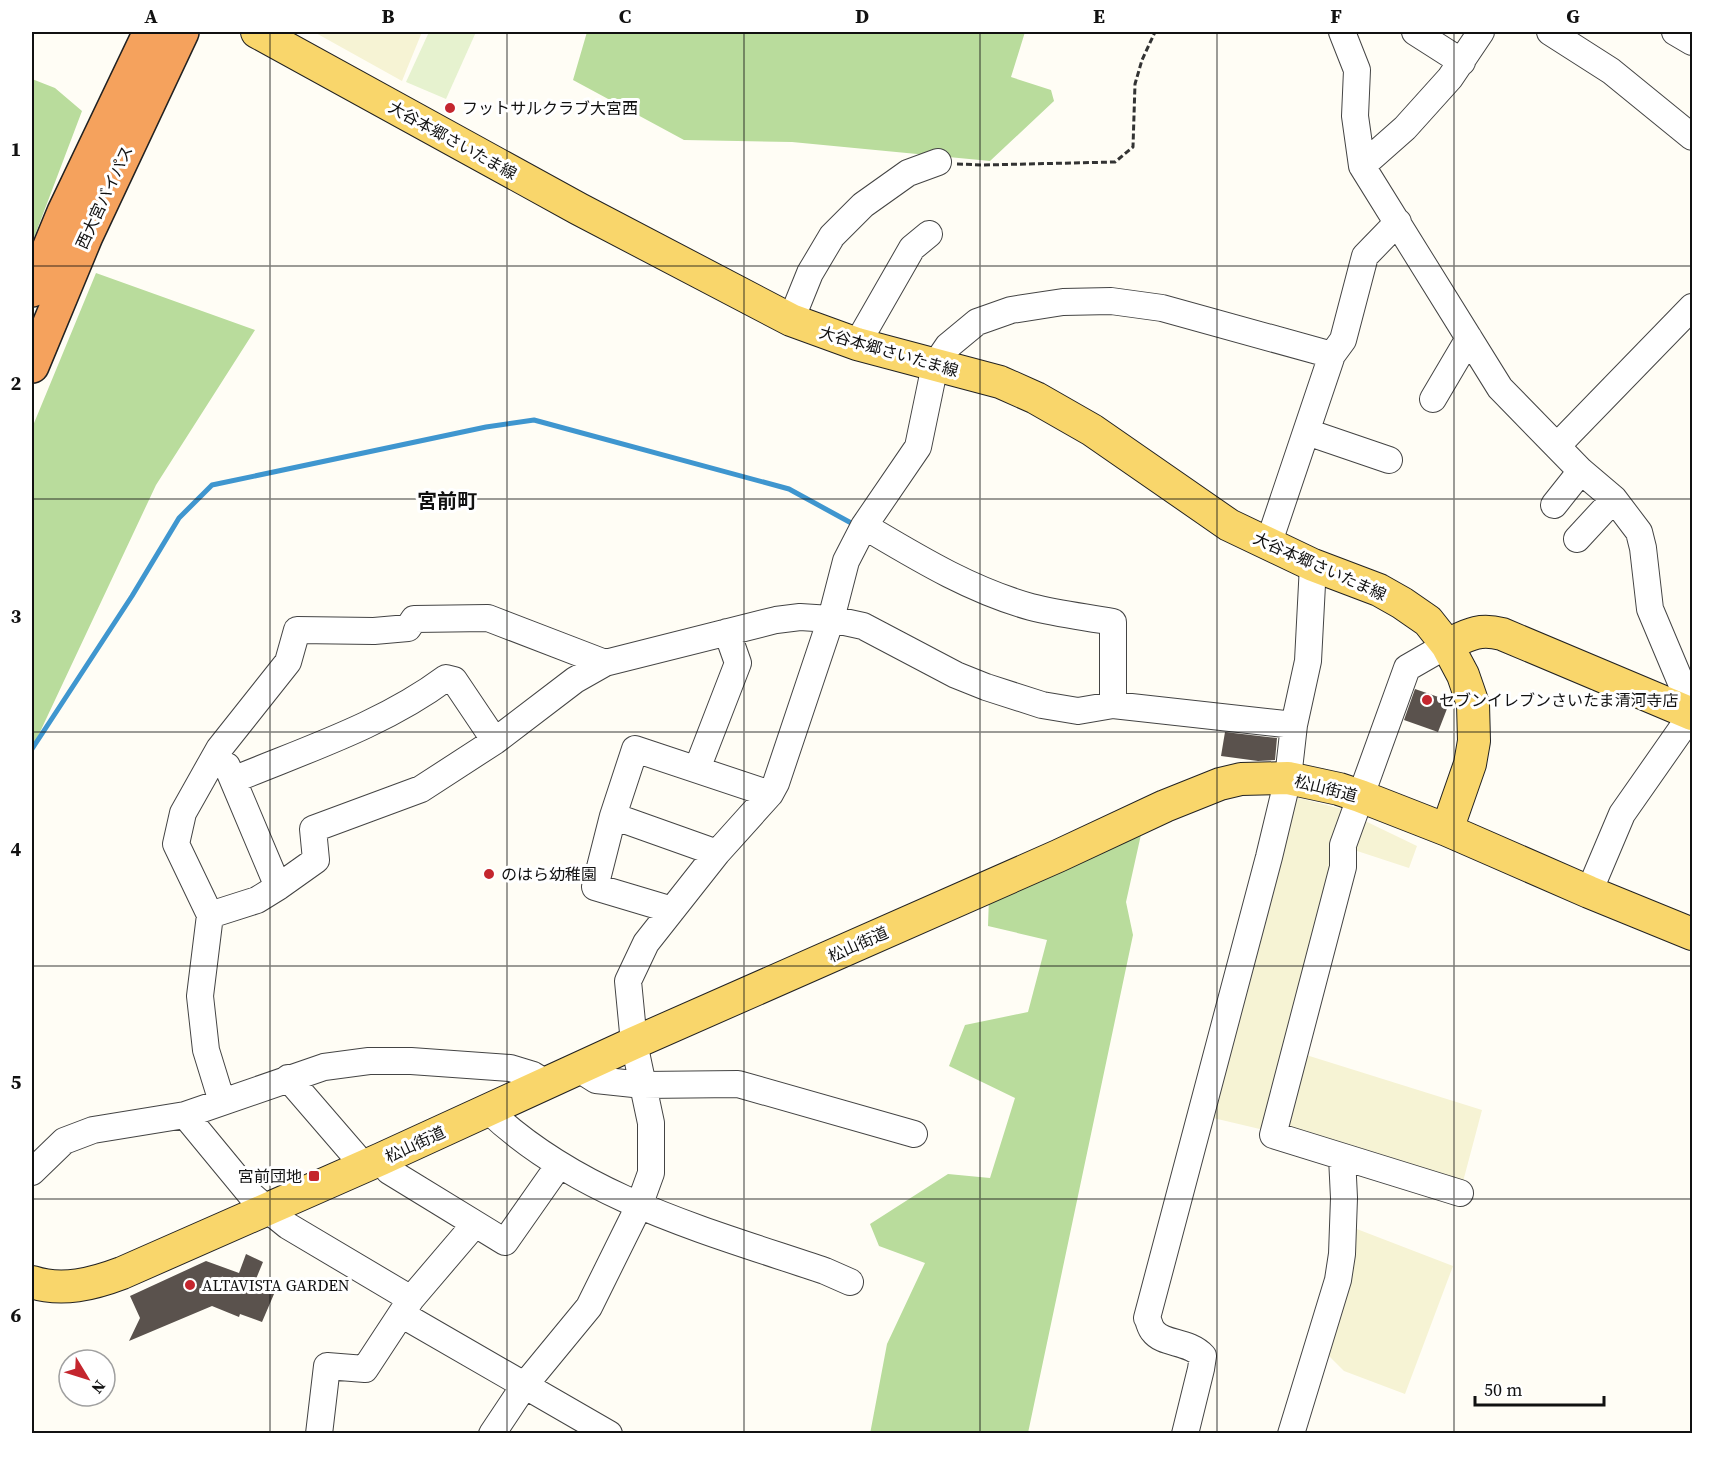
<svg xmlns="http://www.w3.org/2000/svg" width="1724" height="1465" font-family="'Source Serif 4','Noto Sans JP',serif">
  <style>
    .farmland { fill: #f6f3d4 }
    .forest { fill: #b9dc9c }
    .pitch { fill: #e6f2cf }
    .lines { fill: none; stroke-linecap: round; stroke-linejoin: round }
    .stream { stroke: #3f96cf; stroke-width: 5 }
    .building { fill: #5a524d }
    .minor-casing { stroke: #444; stroke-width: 28 }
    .major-casing { stroke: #222; stroke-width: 34 }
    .highway-casing { stroke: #222; stroke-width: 36 }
    .path { stroke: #333; stroke-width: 3; stroke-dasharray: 6 3; stroke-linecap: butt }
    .minor { stroke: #fff; stroke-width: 26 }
    .major { stroke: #f9d66b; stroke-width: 32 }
    .highway { stroke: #f5a25d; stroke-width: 33 }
    .grid { fill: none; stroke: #111; stroke-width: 1.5; stroke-opacity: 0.55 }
    .poi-dot { fill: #c4262e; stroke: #fff; stroke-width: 2 }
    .labels { text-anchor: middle; stroke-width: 6; stroke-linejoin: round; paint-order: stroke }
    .poi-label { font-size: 16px; fill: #111; stroke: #fff; text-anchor: start }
    .street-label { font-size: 16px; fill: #111; stroke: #fff }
    .quarter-label { font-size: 20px; font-weight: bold; fill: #111; stroke: #fff }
    .neatline { fill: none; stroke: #111; stroke-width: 2 }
    .grid-label { font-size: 20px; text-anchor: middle; font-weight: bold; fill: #111 }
  </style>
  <rect width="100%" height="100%" fill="#fffdf5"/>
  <path class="farmland" d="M314 32H422L402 81Z
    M1295 797 1354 812 1264 1130 1209 1117Z
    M1363 820 1417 846 1409 868 1351 849Z
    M1303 1054 1482 1110 1460 1193 1283 1130Z
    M1349 1226 1453 1266 1405 1394 1344 1371 1323 1350Z"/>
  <path class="forest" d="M587 32H1025L1011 77 1051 90 1054 101 990 161 792 142 684 140 573 80Z
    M32 79 55 88 82 111 32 243Z
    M96 273 255 330 156 485 32 749V428Z
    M1142 830 1126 902 1133 935 1028 1433 870 1434 887 1344 925 1263 879 1246 870 1224 948 1174 990 1178 1015 1098 949 1066 965 1025 1028 1012 1047 940 988 926 989 897Z"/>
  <path class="pitch" d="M429 32H476L446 99 406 82Z"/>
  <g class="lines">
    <path class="stream" d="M32 749 132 596 179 518 212 485 486 427 534 420 789 489 853 524"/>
  </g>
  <path class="building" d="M1415 689 1450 701 1438 732 1404 720Z
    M1225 732 1277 738 1275 760 1258 761 1221 756Z
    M246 1254 263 1262 256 1279 277 1287 262 1322 240 1314 239 1317 212 1306 129 1341 140 1318 130 1296 206 1261 239 1273Z"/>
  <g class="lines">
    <defs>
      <path id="minor" d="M1342 32 1357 70 1355 116 1362 166 1500 388 1581 471 1614 499 1639 532 1643 548 1650 609 1687 697
        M1415 32 1462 62
        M1550 32 1611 71 1692 137
        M1675 32 1692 42
        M1362 166 1405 128 1450 78 1481 32
        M791 320 810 273 832 236 863 205 908 173 938 162
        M857 344 912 248 929 234
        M1433 399 1469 338
        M1307 432 1389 460
        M1557 446 1692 307
        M1554 505 1581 471
        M864 526C918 558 970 590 1031 607 1058 614 1086 617 1113 622V705
        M1577 539 1614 499
        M1268 545 1332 355 1343 340 1365 256 1398 222
        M1447 645 1407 668 1343 845V867L1273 1135 1460 1193
        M227 766 278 887
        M697 769 738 663 727 632
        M233 780C305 750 383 725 446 678L454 680 495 741
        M613 816 595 887 672 910
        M717 853 613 816 635 749 770 794
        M1589 892 1622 814 1692 714
        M210 915 257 900 278 887 316 860 313 829 421 789 495 741 575 680 605 663
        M577 1068 596 1080 643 1085 738 1084 914 1134
        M288 1078 364 1166
        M222 1102 206 1050 200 996 210 915 176 844 183 813 219 749 288 662 297 630 374 631 408 628 414 619 488 618 605 663 776 620 800 617 831 619 863 626 956 675 986 687 1042 705 1078 711 1113 705 1294 725
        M488 1110C580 1198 707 1231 825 1271L850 1282
        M185 1115 251 1195 267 1209 288 1226 411 1299
        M381 1159 389 1171 505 1242 559 1165
        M32 1172 64 1141 93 1130 185 1115 324 1067 369 1061H411L510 1068 533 1075 546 1083
        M401 1314 609 1434
        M319 1434 327 1366 365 1369 411 1299 475 1224
        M492 1434 524 1386 589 1307 639 1206 651 1173V1123L634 1043 628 981 646 943 717 853 770 794 776 783 831 619 846 561 864 526 918 447 935 365 948 346 977 322 1011 310 1063 302 1111 301 1162 308 1332 355
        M1185 1434 1201 1369 1203 1356C1188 1340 1163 1345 1153 1331 1150 1328 1149 1321 1147 1318L1269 857 1288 778 1294 725 1308 661 1313 565
        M1291 1434 1338 1280 1342 1254 1344 1198 1342 1157"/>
      <path id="major" d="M257 32 579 209 791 320 857 344 1000 382 1036 398 1092 430 1229 525 1313 565 1379 590 1402 603 1428 621 1447 645 1463 675 1473 704 1474 741 1470 764 1447 830
        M1447 645C1468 635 1478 628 1502 634L1692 714
        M32 1282C62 1292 93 1284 122 1273L381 1159 634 1043 1058 856 1165 806 1220 784 1241 779 1288 778 1339 789 1360 796 1447 830 1589 892 1692 934"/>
      <path id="highway" d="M32 290 64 212 150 32
        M32 366 86 236 182 32"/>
    </defs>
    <use href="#minor" class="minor-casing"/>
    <use href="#major" class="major-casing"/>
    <use href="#highway" class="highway-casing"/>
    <path class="path" d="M957 164 983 165 1115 162 1133 147 1135 84 1142 60 1155 32"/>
    <use href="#minor" class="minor"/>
    <use href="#major" class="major"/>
    <use href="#highway" class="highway"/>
  </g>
  <path class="grid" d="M270 32V1434M507 32V1434M744 32V1434M980 32V1434M1217 32V1434M1454 32V1434M32 266H1692M32 499H1692M32 732H1692M32 966H1692M32 1199H1692"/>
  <g class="poi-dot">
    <circle cx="450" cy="108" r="6"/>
    <circle cx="1427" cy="700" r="6"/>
    <circle cx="489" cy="874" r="6"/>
    <rect x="308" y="1170" width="12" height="12" rx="3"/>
    <circle cx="190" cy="1285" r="6"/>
  </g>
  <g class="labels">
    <g class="poi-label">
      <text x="462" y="114">フットサルクラブ大宮西</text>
      <text x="1439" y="706">セブンイレブンさいたま清河寺店</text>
      <text x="501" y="880">のはら幼稚園</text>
      <text x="302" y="1182" text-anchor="end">宮前団地</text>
      <text x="202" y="1291">ALTAVISTA GARDEN</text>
    </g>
    <g class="street-label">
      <text transform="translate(453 140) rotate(29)" y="6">大谷本郷さいたま線</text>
      <text transform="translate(104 197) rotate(-65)" y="6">西大宮バイパス</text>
      <text transform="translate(889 351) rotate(16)" y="6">大谷本郷さいたま線</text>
      <text transform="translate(1320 566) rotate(24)" y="6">大谷本郷さいたま線</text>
      <text transform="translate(1326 788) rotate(14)" y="6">松山街道</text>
      <text transform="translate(858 944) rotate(-24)" y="6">松山街道</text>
      <text transform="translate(415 1144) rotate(-25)" y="6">松山街道</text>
    </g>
    <g class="quarter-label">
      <text x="447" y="508">宮前町</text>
    </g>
  </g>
  <rect width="1724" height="1465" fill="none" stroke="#ffffff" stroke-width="66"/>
  <g transform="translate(87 1378) rotate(128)"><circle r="28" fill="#ffffff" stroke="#a0a0a0" stroke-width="1.5"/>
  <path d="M0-4.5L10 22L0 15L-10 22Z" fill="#c4262e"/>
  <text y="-9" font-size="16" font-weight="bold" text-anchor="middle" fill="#111111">N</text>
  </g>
  <path d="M1475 1396v9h129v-9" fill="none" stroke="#111111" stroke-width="3"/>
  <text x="1484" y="1396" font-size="18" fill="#111111" stroke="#ffffff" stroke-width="4.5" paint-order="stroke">50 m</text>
  <rect x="33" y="33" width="1658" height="1399" class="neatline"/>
  <g class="grid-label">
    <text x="151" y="23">A</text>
    <text x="388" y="23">B</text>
    <text x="625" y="23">C</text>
    <text x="862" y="23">D</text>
    <text x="1099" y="23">E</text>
    <text x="1336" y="23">F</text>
    <text x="1573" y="23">G</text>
    <text x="16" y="156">1</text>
    <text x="16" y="390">2</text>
    <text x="16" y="623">3</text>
    <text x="16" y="856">4</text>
    <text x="16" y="1089">5</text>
    <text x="16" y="1322">6</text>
  </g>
</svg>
